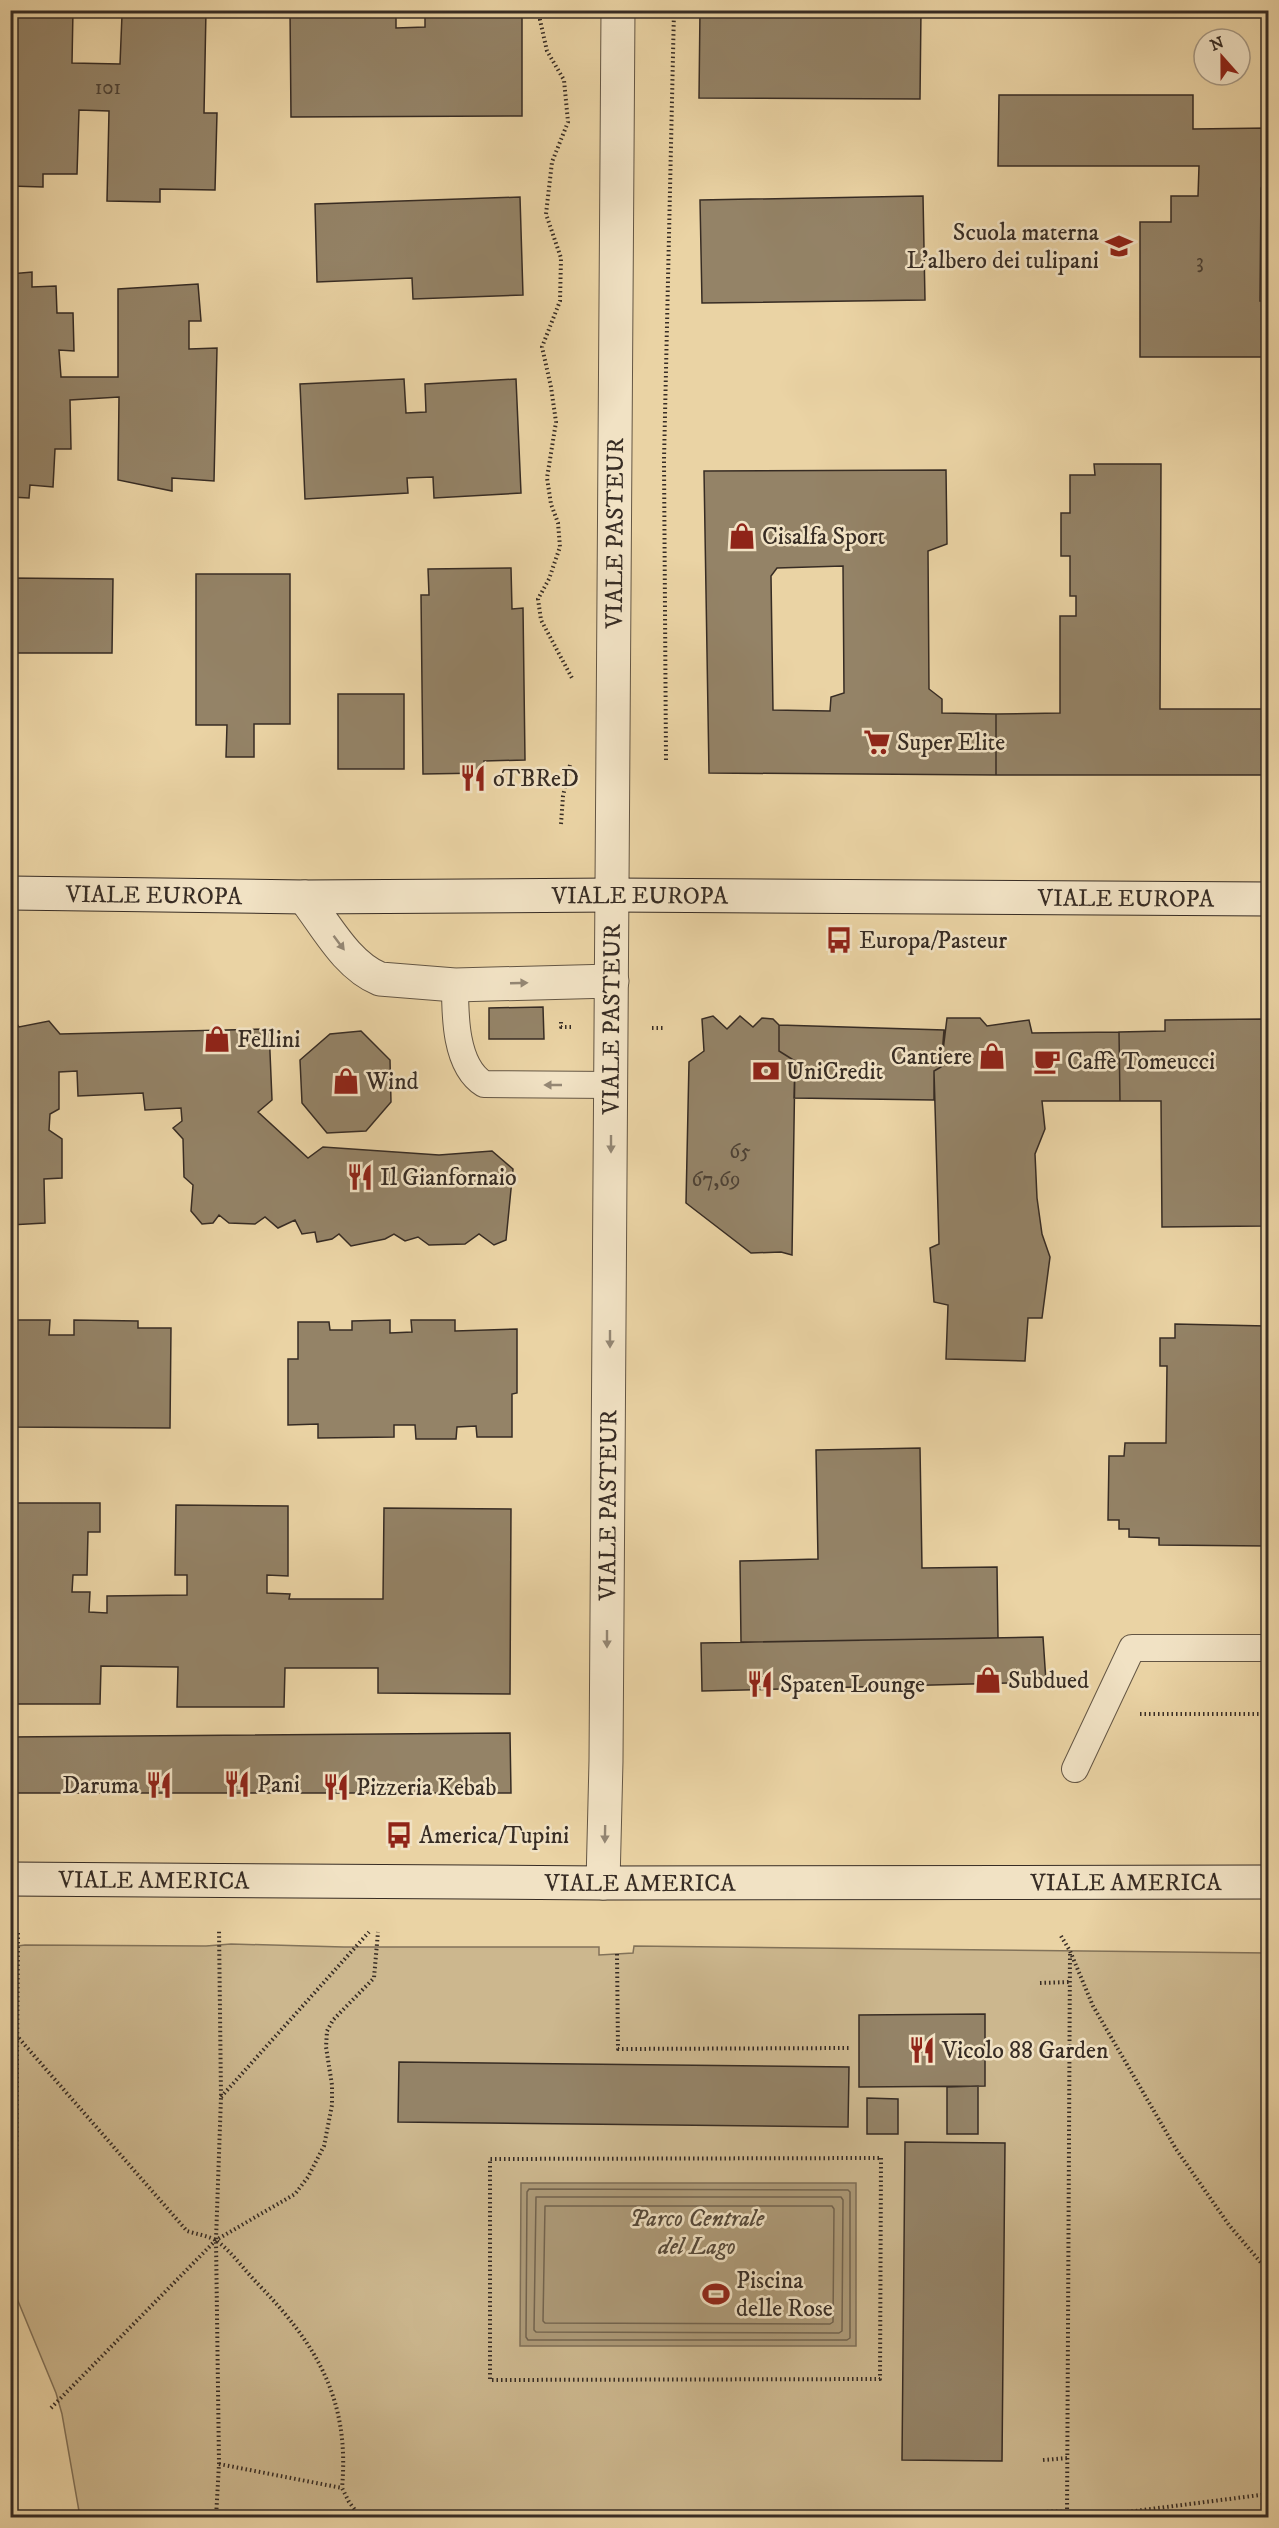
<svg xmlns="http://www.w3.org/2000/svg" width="1279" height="2528" font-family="'IM FELL DW Pica',serif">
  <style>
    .green { fill: #ccb78e; stroke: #827259; stroke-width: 1.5 }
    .water { fill: #ad9a78; stroke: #7e6e56; stroke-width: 1.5 }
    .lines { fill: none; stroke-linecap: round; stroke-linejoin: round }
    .shore { stroke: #72634e; stroke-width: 1.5 }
    .building { fill: #948367; stroke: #372c24; stroke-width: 1.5; fill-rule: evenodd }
    .lane-casing { stroke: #645644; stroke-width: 28 }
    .street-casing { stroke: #645644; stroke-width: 35 }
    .secondary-casing { stroke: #372c24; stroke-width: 35 }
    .path { stroke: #372c24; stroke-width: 4; stroke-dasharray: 1.5 3; stroke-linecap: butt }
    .lane { stroke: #f1e2c4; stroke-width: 26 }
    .street { stroke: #f1e2c4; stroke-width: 33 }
    .secondary { stroke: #f1e2c4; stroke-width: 33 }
    .oneway { fill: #948774 }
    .labels { text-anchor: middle; stroke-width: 5; stroke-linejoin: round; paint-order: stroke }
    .number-label { font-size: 21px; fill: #4e4235 }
    .poi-label { font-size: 24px; fill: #372c24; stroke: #f1e2c4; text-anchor: start }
    .street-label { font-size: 24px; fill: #372c24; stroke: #f1e2c4 }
    .park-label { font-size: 24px; font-style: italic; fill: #554839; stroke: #f1e2c4 }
  </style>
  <rect width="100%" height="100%" fill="#ead3a4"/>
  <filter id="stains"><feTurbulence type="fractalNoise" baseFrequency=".00333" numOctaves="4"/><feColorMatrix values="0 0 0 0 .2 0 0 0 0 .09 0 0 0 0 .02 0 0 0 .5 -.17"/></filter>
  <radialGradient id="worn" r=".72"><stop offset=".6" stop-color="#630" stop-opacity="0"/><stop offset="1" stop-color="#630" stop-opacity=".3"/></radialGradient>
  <path class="green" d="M231 1944 344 1947H599V1955L633 1953 634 1946 1268 1953V2517H80L62 2414 56 2393 11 2284 10 1947 25 1945 206 1946Z"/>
  <path class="water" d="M521 2183H856V2346H520Z"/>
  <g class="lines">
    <path class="shore" d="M529 2189 848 2190 850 2192V2338L847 2340H528L526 2337 527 2192Z
      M536 2197H841L843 2200 842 2331 839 2333 536 2332 534 2330Z
      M545 2206H832L834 2209 833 2322 830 2324 545 2323 543 2321Z"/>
  </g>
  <path class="building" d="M10 10H73L72 63 120 64 122 15H137L138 10H206L204 113H217L215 190 160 189V202L107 201 109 111 79 110 77 174H43V187L10 186Z
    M290 10H396V28L425 27V10H522V116L291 117Z
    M700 10H921L920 99 699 98Z
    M999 95H1193V129L1268 128V188H1261L1260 301H1268V357H1140V222H1171V196H1198L1199 166H998Z
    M923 196 925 300 702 303 700 200Z
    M520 197 523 295 413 299 412 278 317 282 315 204Z
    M32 272V287L56 286 57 313H73L74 351 59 350 61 377H118V289L198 284 201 321H189V349L217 348 214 481 172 478V491L118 480 119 397 70 400 71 449H55L53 487 30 485 29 498 10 497V274Z
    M404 379 406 413 426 412 425 384 516 379 521 493 434 498 433 477 407 478 408 493 305 499 300 384Z
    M1094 464H1161L1160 709H1268V775H996V714L1060 713V616H1076V596H1070V556H1061V513H1070V475H1095Z
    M946 470 947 544 928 551 929 689 942 699V713L996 714V775L709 773 704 471ZM843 566 844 693 831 697 830 711 773 710 771 576 777 568Z
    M511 568 512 609 523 608 525 760 484 761V773L423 774 421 595H429L428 569Z
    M196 574H290V724H254V757H226L227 725H196Z
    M10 578 113 579 112 653H10Z
    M338 694H404V769H338Z
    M543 1007 544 1039H489V1008Z
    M713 1016 727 1029 740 1016 753 1027 762 1018 773 1019 779 1025V1051L795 1061 792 1255 781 1252 751 1253 686 1203 689 1062 704 1051 702 1019Z
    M947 1018H980L987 1026 1029 1020 1032 1033 1119 1032 1120 1101H1042L1045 1129 1035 1154 1037 1198 1042 1234 1050 1257 1042 1318H1028L1025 1361 946 1359 948 1305 934 1302 930 1248 939 1244 934 1071 941 1067Z
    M1264 1019 1265 1040H1268V1103H1261L1262 1226 1162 1227 1161 1101H1120L1119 1032 1165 1031V1020Z
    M10 1020H14L19 1027 49 1021 60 1034 269 1029 272 1100 258 1112 308 1158 323 1147 439 1155 492 1151 513 1169 506 1240 494 1245 479 1234 465 1244 429 1245 418 1237 405 1241 394 1234 385 1239 351 1246 339 1234 332 1239 317 1242 315 1232 302 1234 295 1220 278 1228 265 1217 255 1224 229 1223 219 1215 213 1223 202 1224 191 1211 193 1185 184 1177 183 1139 173 1128 182 1121 181 1108 145 1110 143 1093 78 1096 77 1071 59 1072V1109L50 1114 49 1130 62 1139V1178L44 1179 45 1223 10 1225Z
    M779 1025 944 1030 941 1067 934 1071V1100L794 1098 795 1061 779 1051Z
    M361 1031 390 1060 391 1102 366 1131 327 1133 302 1103 300 1060 330 1034Z
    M10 1320H50L49 1335H74V1320L138 1321V1328H171L170 1428 10 1427Z
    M390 1320V1333L412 1332 411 1320H455V1331L517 1329V1393L512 1394V1437H477L476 1426 457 1427 456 1439H416L415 1425H394V1437L318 1438V1424L288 1425V1359H298V1322H329L330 1330H352V1321Z
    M1175 1324 1266 1326V1340H1268V1546L1159 1545V1538L1129 1537V1529H1119V1520H1108L1109 1456H1124L1125 1443H1166L1167 1366H1160V1338H1175Z
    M920 1448 922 1568 997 1567 998 1638 741 1642 740 1561 818 1559 816 1450Z
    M10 1503H100V1532H88L87 1575H73L72 1592H90L89 1612 107 1613V1596L187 1595V1575H175L176 1505 288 1506V1576L267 1575V1593L290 1594 289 1599H383L384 1508 511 1509 510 1694 378 1693V1668H285L284 1707H177L178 1667 101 1666 100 1704H10Z
    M1043 1637 1046 1682 702 1691 701 1643Z
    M510 1733 511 1793H10V1737Z
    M985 2014V2086L859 2087V2015Z
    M399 2062 849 2067 848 2127 398 2122Z
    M978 2086V2134H947V2087Z
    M867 2098 898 2099V2134H867Z
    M905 2142 1005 2143 1002 2461 902 2460Z"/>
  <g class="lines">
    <defs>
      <path id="lane" d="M455 985C455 1015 455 1066 484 1084L612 1085
        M1075 1769 1132 1648H1268"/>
      <g id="street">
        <path d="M304 897C326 925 346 965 380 979L455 985 612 981"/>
        <path id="s1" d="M603 1883 606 1761 618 10"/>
      </g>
      <g id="secondary">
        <path id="s2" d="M10 893 304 897 613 895 1268 899"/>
        <path id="s3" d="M10 1879 603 1883 1268 1882"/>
      </g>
    </defs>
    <use href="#lane" class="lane-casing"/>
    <use href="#street" class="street-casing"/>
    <use href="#secondary" class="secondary-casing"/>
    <path class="path" d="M540 10V20L547 51 564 80 568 122 552 162 546 214 561 258 560 301 542 347 551 387 556 422 547 478 551 504 558 523 560 547 549 579 538 599 541 620 573 680
      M666 760 664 460 674 10
      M561 824 563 796 570 765
      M561 1022V1027H572
      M652 1028H664
      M1140 1714H1268
      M1061 1936 1070 1951 1093 2006 1176 2149 1229 2225 1268 2271
      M617 1954 618 2049 850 2048
      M1040 1983 1070 1982
      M10 2028 187 2231C196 2234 209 2236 217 2241 232 2252 245 2271 258 2284 317 2345 350 2400 342 2488
      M221 2097 369 1932
      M881 2158 880 2379 490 2380V2159Z
      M15 2317 18 1931
      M51 2408 216 2240 295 2194 308 2177 324 2146 332 2105V2085L326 2047 327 2031 333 2020 374 1978 378 1932
      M1043 2460 1068 2458
      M219 2464 342 2488 349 2502 361 2518
      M216 2518 219 2464 216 2240 221 2097 219 1929
      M1016 2518C1042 2510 1062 2509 1088 2517L1268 2494
      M1067 2518 1070 1951"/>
    <use href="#lane" class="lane"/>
    <use href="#street" class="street"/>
    <use href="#secondary" class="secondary"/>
  </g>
  <defs><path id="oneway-solid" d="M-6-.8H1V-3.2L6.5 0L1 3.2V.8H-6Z" transform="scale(1.5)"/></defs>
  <g class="oneway">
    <use href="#oneway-solid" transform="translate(339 943) rotate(53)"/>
    <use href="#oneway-solid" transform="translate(519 983) rotate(-2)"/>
    <use href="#oneway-solid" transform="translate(553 1085) rotate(-180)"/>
    <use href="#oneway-solid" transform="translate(611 1144) rotate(90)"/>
    <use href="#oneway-solid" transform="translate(610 1339) rotate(90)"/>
    <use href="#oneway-solid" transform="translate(607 1639) rotate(90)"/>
    <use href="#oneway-solid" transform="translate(605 1834) rotate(91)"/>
  </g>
  <defs>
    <symbol id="school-bare" viewBox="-9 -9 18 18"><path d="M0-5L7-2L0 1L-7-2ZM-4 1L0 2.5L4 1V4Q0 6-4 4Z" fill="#8f2418" stroke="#f1e2c4" stroke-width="2.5" paint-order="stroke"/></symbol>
    <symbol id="shop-bare" viewBox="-9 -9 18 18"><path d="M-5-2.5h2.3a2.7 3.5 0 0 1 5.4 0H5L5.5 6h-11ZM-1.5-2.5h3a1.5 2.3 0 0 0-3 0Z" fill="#8f2418" stroke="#f1e2c4" stroke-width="2.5" paint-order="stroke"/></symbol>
    <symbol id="supermarket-bare" viewBox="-9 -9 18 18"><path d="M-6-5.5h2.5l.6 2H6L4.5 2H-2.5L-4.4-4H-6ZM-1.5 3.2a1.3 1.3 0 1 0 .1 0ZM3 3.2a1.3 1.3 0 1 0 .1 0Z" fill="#8f2418" stroke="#f1e2c4" stroke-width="2.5" paint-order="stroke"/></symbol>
    <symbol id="restaurant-bare" viewBox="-9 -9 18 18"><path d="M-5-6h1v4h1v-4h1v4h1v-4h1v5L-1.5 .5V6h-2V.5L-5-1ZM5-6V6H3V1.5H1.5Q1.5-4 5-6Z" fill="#8f2418" stroke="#f1e2c4" stroke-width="2.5" paint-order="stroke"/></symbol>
    <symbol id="bus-bare" viewBox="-9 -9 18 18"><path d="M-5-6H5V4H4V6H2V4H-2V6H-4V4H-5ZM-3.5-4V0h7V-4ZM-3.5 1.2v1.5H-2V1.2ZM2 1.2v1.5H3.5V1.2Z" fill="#8f2418" stroke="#f1e2c4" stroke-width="2.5" paint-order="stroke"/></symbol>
    <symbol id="cafe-bare" viewBox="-9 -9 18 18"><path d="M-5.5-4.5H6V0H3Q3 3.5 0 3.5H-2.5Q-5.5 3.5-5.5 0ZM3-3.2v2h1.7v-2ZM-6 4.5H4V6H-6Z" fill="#8f2418" stroke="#f1e2c4" stroke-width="2.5" paint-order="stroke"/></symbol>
    <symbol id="bank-bare" viewBox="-9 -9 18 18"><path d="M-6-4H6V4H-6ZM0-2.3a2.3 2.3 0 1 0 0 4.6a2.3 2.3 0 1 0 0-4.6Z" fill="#8f2418" stroke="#f1e2c4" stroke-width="2.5" paint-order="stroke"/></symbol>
    <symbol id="stadium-bare" viewBox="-9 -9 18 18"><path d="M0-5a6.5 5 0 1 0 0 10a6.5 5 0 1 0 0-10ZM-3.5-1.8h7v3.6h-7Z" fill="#8f2418" stroke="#f1e2c4" stroke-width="2.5" paint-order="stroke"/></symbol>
  </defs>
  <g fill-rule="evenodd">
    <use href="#school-bare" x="1100" y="227" width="38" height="38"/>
    <use href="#shop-bare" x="723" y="517" width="38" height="38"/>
    <use href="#supermarket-bare" x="858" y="723" width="38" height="38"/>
    <use href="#restaurant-bare" x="454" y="759" width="38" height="38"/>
    <use href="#bus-bare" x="820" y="921" width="38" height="38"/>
    <use href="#shop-bare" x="198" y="1020" width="38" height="38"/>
    <use href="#shop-bare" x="973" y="1037" width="38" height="38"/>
    <use href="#cafe-bare" x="1028" y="1042" width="38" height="38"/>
    <use href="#bank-bare" x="747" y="1052" width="38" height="38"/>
    <use href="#shop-bare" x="327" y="1062" width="38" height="38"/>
    <use href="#restaurant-bare" x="341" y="1158" width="38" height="38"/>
    <use href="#shop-bare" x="969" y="1661" width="38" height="38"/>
    <use href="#restaurant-bare" x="741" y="1665" width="38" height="38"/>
    <use href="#restaurant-bare" x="218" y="1765" width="38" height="38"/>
    <use href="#restaurant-bare" x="140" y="1766" width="38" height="38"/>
    <use href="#restaurant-bare" x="317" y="1768" width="38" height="38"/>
    <use href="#bus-bare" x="380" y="1816" width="38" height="38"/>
    <use href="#restaurant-bare" x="903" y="2031" width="38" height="38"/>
    <use href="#stadium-bare" x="697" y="2275" width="38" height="38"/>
  </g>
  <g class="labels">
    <g class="number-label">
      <text x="108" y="94">101</text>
      <text x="1200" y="268">3</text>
      <text x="740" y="1158">65</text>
      <text x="716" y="1186">67,69</text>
    </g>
    <g class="poi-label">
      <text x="1099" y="240" text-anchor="end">Scuola materna<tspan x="1099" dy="28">L'albero dei tulipani</tspan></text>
      <text x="762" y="544">Cisalfa Sport</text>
      <text x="897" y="750">Super Elite</text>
      <text x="493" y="786">oTBReD</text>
      <text x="859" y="948">Europa/Pasteur</text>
      <text x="237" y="1047">Fellini</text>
      <text x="972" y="1064" text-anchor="end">Cantiere</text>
      <text x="1067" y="1069">Caffè Tomeucci</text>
      <text x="786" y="1079">UniCredit</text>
      <text x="366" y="1089">Wind</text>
      <text x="380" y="1185">Il Gianfornaio</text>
      <text x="1008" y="1688">Subdued</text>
      <text x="780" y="1692">Spaten Lounge</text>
      <text x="257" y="1792">Pani</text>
      <text x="139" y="1793" text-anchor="end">Daruma</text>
      <text x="356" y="1795">Pizzeria Kebab</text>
      <text x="419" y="1843">America/Tupini</text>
      <text x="942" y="2058">Vicolo 88 Garden</text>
      <text x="736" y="2288">Piscina<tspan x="736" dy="28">delle Rose</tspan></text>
    </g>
    <g class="street-label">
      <text dy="8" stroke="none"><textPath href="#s1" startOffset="1350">VIALE PASTEUR</textPath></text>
      <text dy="8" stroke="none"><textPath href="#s2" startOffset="144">VIALE EUROPA</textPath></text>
      <text dy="8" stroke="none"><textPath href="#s2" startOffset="630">VIALE EUROPA</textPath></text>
      <text dy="8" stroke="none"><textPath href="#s2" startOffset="1116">VIALE EUROPA</textPath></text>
      <text dy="8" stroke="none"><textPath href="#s1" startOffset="864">VIALE PASTEUR</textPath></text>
      <text dy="8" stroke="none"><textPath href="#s1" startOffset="378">VIALE PASTEUR</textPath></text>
      <text dy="8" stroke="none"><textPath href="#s3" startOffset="144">VIALE AMERICA</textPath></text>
      <text dy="8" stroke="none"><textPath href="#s3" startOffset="1116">VIALE AMERICA</textPath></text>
      <text dy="8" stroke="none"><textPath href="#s3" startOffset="630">VIALE AMERICA</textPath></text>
    </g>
    <g class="park-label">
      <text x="697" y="2226">Parco Centrale<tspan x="697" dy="28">del Lago</tspan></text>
    </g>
  </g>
  <rect width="1279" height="2528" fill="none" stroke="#ead3a4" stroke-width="36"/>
  <rect x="12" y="12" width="1255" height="2504" fill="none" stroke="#372c24" stroke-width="3"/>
  <rect x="18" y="18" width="1243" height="2492" fill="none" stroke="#372c24" stroke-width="1.5"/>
  <g transform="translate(1222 57) rotate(339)"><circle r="28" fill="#f1e2c4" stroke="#a79984" stroke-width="1.5"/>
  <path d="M0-4.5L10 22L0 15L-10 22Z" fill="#8f2418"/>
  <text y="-9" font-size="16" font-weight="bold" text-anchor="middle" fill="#372c24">N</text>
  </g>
  <rect width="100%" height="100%" filter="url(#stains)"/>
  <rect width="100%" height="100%" fill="url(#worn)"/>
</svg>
